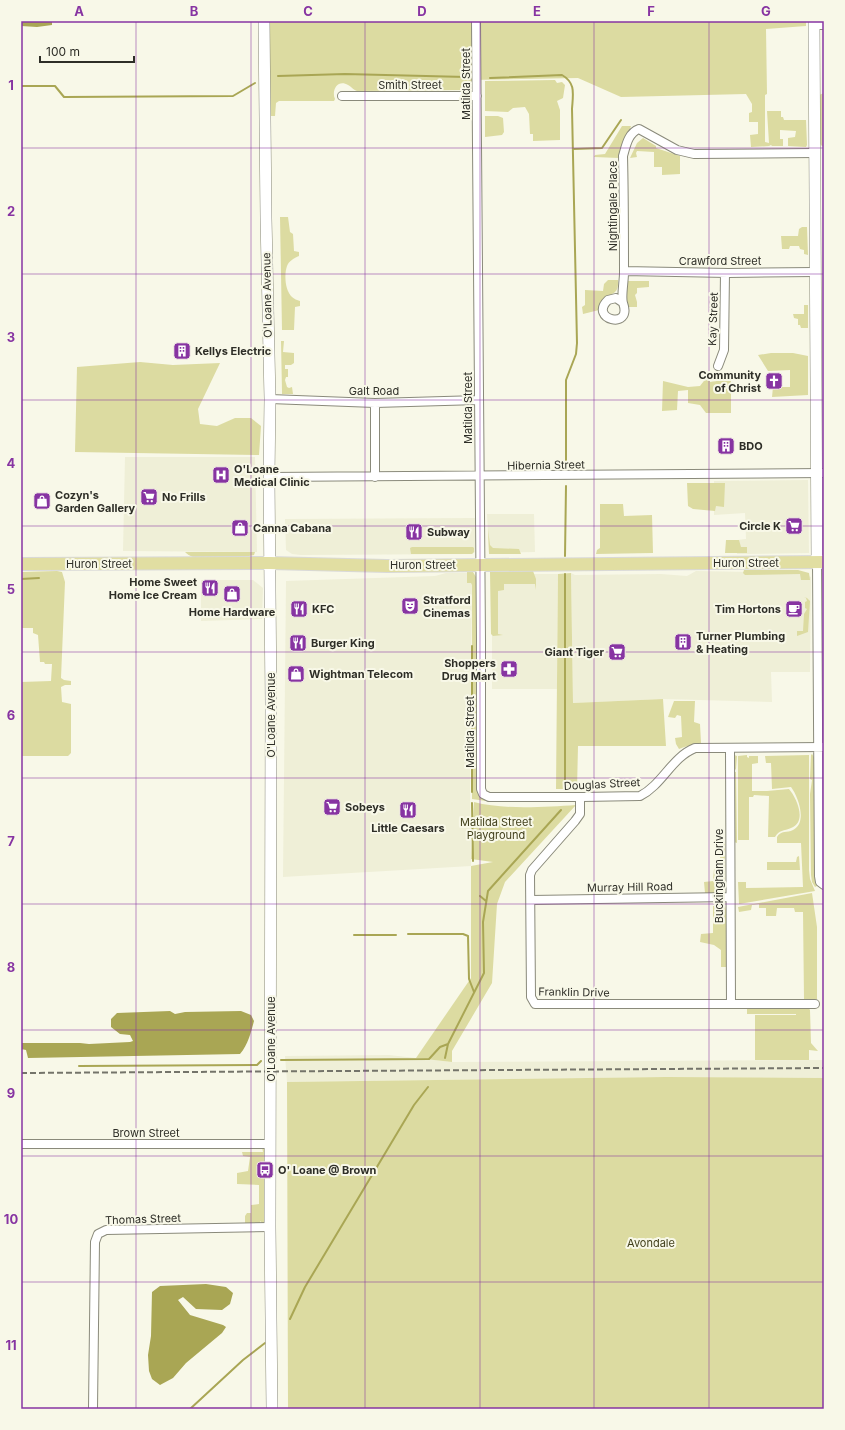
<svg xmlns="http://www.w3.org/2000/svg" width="845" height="1430" font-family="Inter,sans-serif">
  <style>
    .built { fill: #efefd7 }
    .green { fill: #dcdba1 }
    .water { fill: #a9a654 }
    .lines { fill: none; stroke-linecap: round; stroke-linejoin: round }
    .stream { stroke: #a9a654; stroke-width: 2 }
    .street-casing { stroke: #8a8a7b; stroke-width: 10 }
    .secondary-casing { stroke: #8a8a7b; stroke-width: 12 }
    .primary-casing { stroke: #d9d9d8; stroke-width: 14 }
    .street { stroke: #fff; stroke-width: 8 }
    .secondary { stroke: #fff; stroke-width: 11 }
    .primary { stroke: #e1dea2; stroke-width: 12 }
    .rail { stroke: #74746a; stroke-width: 2; stroke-dasharray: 6 3; stroke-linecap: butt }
    .grid { fill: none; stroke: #8734a2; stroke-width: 1; stroke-opacity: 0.55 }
    .labels { text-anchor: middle; stroke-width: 4; stroke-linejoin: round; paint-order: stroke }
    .street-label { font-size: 11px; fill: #2e2e27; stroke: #f8f8e8 }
    .poi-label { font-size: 11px; font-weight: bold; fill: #2e2e27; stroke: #f8f8e8; text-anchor: start }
    .park-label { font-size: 11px; fill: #42401c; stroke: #f8f8e8 }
    .neatline { fill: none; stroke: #8734a2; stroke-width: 1.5 }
    .grid-label { font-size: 13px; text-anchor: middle; font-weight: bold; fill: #8734a2 }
  </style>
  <rect width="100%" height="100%" fill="#f8f8e8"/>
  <path class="built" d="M125 457H255L257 552 123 551Z
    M808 480 809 553 737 554V540L746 539 745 513 714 515V481Z
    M487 514H534L535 552 489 553Z
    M475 518V552L472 554 301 555 292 554 286 550 285 519Z
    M696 571 803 573 811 577 810 672H771L772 702 663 699 573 703 571 573 575 575 661 574 687 576Z
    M446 573H472L470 789 471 866 283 877 286 581 435 576Z
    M492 574H558L557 689H492Z
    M201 580H253L263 588 262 619 201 621Z
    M389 1055 452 1062 824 1060V1078L666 1077 287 1082 285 1056Z"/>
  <path class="green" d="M269 21H806V26L766 29 767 94 765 95V142L769 143 767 111H781V117H783L784 120H806L807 145 806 147 788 146V138L795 137 796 131 780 130V139H783V146H772L771 145 769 146 751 147 750 135 758 134V122H749V113L752 112V104L746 94 621 97 578 78 472 80 471 87 466 90 357 91C352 89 352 87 348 85 338 79 331 90 335 99L334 101H279L276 103 275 116H270Z
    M555 80 557 83 562 82 565 85 563 98 557 101 560 110V140L533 141V134H530L529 114 525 107 513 108 508 112 485 111V81Z
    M824 93V146H822L820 144 819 95Z
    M485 116H498L503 118 504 132 502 135 485 137Z
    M622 126H631L629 132 622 145 619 158 594 157 595 155 605 154Z
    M643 138 656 146V148L680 156V174L662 175V167H654V152L637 151 636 153 637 157 630 158 637 143Z
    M280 217H288L290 232 293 234 294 251 299 252V256C294 258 289 261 287 266 284 275 285 290 292 297 294 299 297 300 300 301V306L295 307 294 330H282Z
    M802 227H807L808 255 804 254V250L800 249 799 246H790L789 249H782L781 236H798L799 229Z
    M608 280H618C619 297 610 291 603 301 601 303 600 307 599 310L583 314 582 307 585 305V290L603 291 604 284Z
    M628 281H649V287L637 288V293L635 295 637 302V307H629L627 304V283Z
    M804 305H808V328H801L800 325H798V319L794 318 793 314H804Z
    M281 341H284L283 352 294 353V363L291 365H285V369H288V377H286L285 380 287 387 289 388 292 387 293 394H282V392Z
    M771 353H793L808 356V395L772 397 773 387H790V370L768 371 758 355Z
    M140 362 173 365 220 363 198 409 200 424 217 426 235 418H251L261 426 259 455 75 452 77 367Z
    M731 375V413H706L700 405 688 403V390L678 391 677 410 662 411 663 381 688 387 700 386 707 377 710 378V382C718 381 723 380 731 375Z
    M687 483H725L724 507 716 506 715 511 693 509 688 506Z
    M600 504H623L624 516 652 515 653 553 596 554 597 550 600 548Z
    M488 529 490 545 493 548 519 549 521 554H489Z
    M726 540H739L741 547H747V553H725Z
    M412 547H473L474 548V552L472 554H411L410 548Z
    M185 552H255L254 555C242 558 206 558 193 557 190 556 187 554 185 552Z
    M744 570H798L809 573 810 580H801L800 574 745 575 743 573Z
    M57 571 62 572 65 582 61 678 64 680 71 681V685H65L61 687 62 702 71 704V753L68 756H21V682L51 681 52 664H45L44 662H40L38 635 33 633V628H21V572Z
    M533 571 536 579V590L535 584H504V590L498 591V634L503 635 493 636 491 634 490 572Z
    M467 572H473L476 577V786L478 791 486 800V801L472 799V585L471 583H467Z
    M571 573 573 703 663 699 666 746H578L577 789H556L558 574Z
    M804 597 807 598 810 601 808 632 797 636V631H803L804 614 807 609 805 608V602L807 601 806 598Z
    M674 701H695L694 722 700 724 701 743C693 745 686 746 679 749L676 744 675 738 682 737 681 716 677 715 675 718 668 717Z
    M812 754 814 757V875L819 885 815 887 812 882 811 875 810 794 812 780 810 779 811 755Z
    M734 755 737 756 736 769 735 770V772H736L737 843 734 842Z
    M747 755V757L749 758V756H758V763L752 764V791H767L789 789C796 797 808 822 791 828 784 831 779 830 775 837H768L769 796 754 795 753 797H749V840H738V756Z
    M809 755V870L810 879 815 891 739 904 738 882H746V888L803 887 801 843H777V837C781 830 787 833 793 830 808 823 798 796 791 787L772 789 771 763H766L765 756Z
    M474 802C503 810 545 807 576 805L505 882 497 904 492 983 452 1051V1062L416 1058 471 978V866L493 862 471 859Z
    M714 842H725V888L724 891 718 894 705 893 704 882 713 881 714 869 720 868V846H715Z
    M799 856 800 870H767V862H796L797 857Z
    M812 893 817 927V999H804L803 912H795L794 908H777L776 916H766V908H759V904L752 905 751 910 739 912 738 907Z
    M713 906H725L726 910V967H721V950L714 945 700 942 701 934 713 933Z
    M747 1007H808L810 1010 811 1043 818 1051 809 1050V1060H755V1015H796V1014H747Z
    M666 1077 824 1078V1409H288L287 1082Z
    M262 1147 264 1148 266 1151 265 1222 262 1223 260 1221V1223L245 1224V1216L247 1213H251V1205L259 1204V1185L237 1184V1173L248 1171 250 1157 243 1156 242 1152H263Z"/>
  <path class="water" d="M21 21H52V25L37 27 21 26Z
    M170 1011 175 1014 185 1012 241 1011 251 1015 254 1021C251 1032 248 1045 240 1054L28 1058 26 1050 21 1049V1043H80L89 1044 130 1042 133 1041 130 1035 120 1034 111 1027V1019L117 1013Z
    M206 1284 226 1287 233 1293 230 1304 222 1310 196 1309 183 1297 178 1300 190 1315 223 1325 226 1327 222 1333 186 1363 173 1378 160 1385 152 1379 149 1371 148 1355 151 1336 152 1292 160 1286Z"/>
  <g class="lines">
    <path class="stream" d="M278 76 345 74 466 77
      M490 78 562 75C576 83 573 94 572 109L577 343 576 354 566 380V465
      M21 86H55L64 97 233 96 255 83
      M573 149 602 148 621 120
      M565 556 566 486
      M565 574V787
      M21 579 39 578
      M472 646V792
      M472 803 473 861
      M480 896 486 901
      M408 934H463L468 936 469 979 474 992
      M354 935H396
      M445 1058 448 1044 484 973 483 922 488 891 561 810
      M281 1060 429 1059 440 1047 448 1044
      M79 1066 257 1065 261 1061
      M290 1319 305 1287 414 1105 428 1087
      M190 1409 243 1360 265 1343"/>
    <defs>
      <path id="street" d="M476 21 481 640V789L483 794 489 797H582L640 796C662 785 672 757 695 748L824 747
        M814 25H824
        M342 96H477
        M624 271 728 273 815 272
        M622 302 616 298 608 300C588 319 633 331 623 303 621 297 624 281 624 273 624 234 624 195 623 156 626 146 628 133 639 129L677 150 694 154 815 153
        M718 366 724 350 725 273
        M270 399 375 403 479 400
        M375 403V477
        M269 477 824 473
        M817 562 819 876 820 882 824 885
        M730 748 731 1004
        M580 797V814L575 821 532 870 530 875 531 997 535 1004H815
        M531 900 730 897
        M21 1144H270
        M93 1409 95 1242 98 1234 106 1230 270 1227"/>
      <path id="secondary" d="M264 21 266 218 270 399 269 477 271 703 270 1227 272 1409
        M814 21 817 562"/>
      <path id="primary" d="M21 564 270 563 387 566 824 562"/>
    </defs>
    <use href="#street" class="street-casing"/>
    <use href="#secondary" class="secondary-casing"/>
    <use href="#primary" class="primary-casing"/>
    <use href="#street" class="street"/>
    <use href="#secondary" class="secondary"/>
    <use href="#primary" class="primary"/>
    <path class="rail" d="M21 1073 824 1068"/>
  </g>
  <path class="grid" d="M136 21V1409M251 21V1409M365 21V1409M480 21V1409M594 21V1409M709 21V1409M21 148H824M21 274H824M21 400H824M21 526H824M21 652H824M21 778H824M21 904H824M21 1030H824M21 1156H824M21 1282H824"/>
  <defs>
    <symbol id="building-square" viewBox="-11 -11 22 22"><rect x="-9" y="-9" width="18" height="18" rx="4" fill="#8734a2" stroke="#f8f8e8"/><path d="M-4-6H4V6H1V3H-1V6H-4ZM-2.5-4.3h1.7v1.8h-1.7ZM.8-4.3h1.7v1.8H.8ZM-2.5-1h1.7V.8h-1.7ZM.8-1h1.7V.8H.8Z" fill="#fff"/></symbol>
    <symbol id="church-square" viewBox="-11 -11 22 22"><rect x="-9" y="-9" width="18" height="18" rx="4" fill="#8734a2" stroke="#f8f8e8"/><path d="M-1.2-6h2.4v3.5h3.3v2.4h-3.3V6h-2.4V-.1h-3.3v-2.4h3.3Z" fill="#fff"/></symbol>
    <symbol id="hospital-square" viewBox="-11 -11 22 22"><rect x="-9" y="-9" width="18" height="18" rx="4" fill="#8734a2" stroke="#f8f8e8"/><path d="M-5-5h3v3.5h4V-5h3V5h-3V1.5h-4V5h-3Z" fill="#fff"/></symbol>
    <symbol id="supermarket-square" viewBox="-11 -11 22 22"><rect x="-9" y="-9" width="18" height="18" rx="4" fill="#8734a2" stroke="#f8f8e8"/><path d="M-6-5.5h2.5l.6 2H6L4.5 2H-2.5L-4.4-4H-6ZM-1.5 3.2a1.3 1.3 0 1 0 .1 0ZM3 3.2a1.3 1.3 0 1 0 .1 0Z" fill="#fff"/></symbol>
    <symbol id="shop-square" viewBox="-11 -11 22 22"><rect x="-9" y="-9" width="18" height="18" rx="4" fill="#8734a2" stroke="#f8f8e8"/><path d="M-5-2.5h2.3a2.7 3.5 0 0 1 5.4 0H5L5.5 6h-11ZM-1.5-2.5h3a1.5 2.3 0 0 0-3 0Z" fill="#fff"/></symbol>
    <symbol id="restaurant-square" viewBox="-11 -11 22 22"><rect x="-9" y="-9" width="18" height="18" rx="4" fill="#8734a2" stroke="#f8f8e8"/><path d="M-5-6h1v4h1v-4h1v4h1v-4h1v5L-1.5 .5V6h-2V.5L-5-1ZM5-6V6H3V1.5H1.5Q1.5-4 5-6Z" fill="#fff"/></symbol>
    <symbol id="theatre-square" viewBox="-11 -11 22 22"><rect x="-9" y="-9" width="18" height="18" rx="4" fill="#8734a2" stroke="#f8f8e8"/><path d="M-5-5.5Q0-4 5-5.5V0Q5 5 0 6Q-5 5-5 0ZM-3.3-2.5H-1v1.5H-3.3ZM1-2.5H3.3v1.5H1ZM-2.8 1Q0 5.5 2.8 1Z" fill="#fff"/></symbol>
    <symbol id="cafe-square" viewBox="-11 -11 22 22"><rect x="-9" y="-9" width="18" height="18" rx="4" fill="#8734a2" stroke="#f8f8e8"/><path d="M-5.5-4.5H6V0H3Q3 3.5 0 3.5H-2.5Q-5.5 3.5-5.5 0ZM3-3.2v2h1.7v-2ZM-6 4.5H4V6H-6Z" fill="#fff"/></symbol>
    <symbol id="pharmacy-square" viewBox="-11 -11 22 22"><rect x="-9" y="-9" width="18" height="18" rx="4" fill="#8734a2" stroke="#f8f8e8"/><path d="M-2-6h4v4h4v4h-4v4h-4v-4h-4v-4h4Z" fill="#fff"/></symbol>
    <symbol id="bus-square" viewBox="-11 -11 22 22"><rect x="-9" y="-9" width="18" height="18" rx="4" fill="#8734a2" stroke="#f8f8e8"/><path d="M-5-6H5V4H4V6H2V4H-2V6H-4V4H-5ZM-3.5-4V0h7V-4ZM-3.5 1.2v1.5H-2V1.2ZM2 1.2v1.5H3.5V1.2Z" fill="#fff"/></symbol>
  </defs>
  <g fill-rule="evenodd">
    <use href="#building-square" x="172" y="341" width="20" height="20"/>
    <use href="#church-square" x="764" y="371" width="20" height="20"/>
    <use href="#building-square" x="716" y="436" width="20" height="20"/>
    <use href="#hospital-square" x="211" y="465" width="20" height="20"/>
    <use href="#supermarket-square" x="139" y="487" width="20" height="20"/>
    <use href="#shop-square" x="32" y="491" width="20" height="20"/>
    <use href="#supermarket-square" x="784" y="516" width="20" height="20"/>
    <use href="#shop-square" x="230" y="518" width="20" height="20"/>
    <use href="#restaurant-square" x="404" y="522" width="20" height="20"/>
    <use href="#restaurant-square" x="200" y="578" width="20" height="20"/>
    <use href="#shop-square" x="222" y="584" width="20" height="20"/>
    <use href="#theatre-square" x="400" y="596" width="20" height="20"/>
    <use href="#restaurant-square" x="289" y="599" width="20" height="20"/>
    <use href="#cafe-square" x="784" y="599" width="20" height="20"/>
    <use href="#building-square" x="673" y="632" width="20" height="20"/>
    <use href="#restaurant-square" x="288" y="633" width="20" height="20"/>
    <use href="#supermarket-square" x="607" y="642" width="20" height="20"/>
    <use href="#pharmacy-square" x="499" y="659" width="20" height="20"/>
    <use href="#shop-square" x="286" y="664" width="20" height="20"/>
    <use href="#supermarket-square" x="322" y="797" width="20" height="20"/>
    <use href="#restaurant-square" x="398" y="800" width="20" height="20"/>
    <use href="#bus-square" x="255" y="1160" width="20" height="20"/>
  </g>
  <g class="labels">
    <g class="street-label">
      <text transform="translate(466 84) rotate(-90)" y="4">Matilda Street</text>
      <text x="410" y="89">Smith Street</text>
      <text transform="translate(613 206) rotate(-90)" y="4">Nightingale Place</text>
      <text x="720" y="265">Crawford Street</text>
      <text transform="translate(267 295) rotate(-91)" y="4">O'Loane Avenue</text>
      <text transform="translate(713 319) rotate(-88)" y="4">Kay Street</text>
      <text x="374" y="395">Galt Road</text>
      <text transform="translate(468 408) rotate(-90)" y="4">Matilda Street</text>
      <text transform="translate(546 465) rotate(-1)" y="4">Hibernia Street</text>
      <text x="746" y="567">Huron Street</text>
      <text x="99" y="568">Huron Street</text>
      <text x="423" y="569">Huron Street</text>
      <text transform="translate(271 715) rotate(-90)" y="4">O'Loane Avenue</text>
      <text transform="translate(470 732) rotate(-90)" y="4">Matilda Street</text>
      <text transform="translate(602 784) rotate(-3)" y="4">Douglas Street</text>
      <text transform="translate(719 876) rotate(-90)" y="4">Buckingham Drive</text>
      <text transform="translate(630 887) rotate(-1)" y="4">Murray Hill Road</text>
      <text transform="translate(574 992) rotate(1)" y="4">Franklin Drive</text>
      <text transform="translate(271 1039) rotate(-90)" y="4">O'Loane Avenue</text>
      <text x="146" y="1137">Brown Street</text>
      <text transform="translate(143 1219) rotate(-2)" y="4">Thomas Street</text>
    </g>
    <g class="poi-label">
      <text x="195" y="355">Kellys Electric</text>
      <text x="761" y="379" text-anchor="end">Community<tspan x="761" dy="13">of Christ</tspan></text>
      <text x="739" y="450">BDO</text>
      <text x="234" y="473">O'Loane<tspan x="234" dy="13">Medical Clinic</tspan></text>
      <text x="55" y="499">Cozyn's<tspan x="55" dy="13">Garden Gallery</tspan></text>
      <text x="162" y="501">No Frills</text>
      <text x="781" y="530" text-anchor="end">Circle K</text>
      <text x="253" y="532">Canna Cabana</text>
      <text x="427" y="536">Subway</text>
      <text x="197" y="586" text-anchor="end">Home Sweet<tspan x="197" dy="13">Home Ice Cream</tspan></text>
      <text x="423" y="604">Stratford<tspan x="423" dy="13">Cinemas</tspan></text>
      <text x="312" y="613">KFC</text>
      <text x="781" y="613" text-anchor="end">Tim Hortons</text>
      <text x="232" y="616" text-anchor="middle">Home Hardware</text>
      <text x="696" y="640">Turner Plumbing<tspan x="696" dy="13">&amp; Heating</tspan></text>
      <text x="311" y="647">Burger King</text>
      <text x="604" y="656" text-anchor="end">Giant Tiger</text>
      <text x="496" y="667" text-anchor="end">Shoppers<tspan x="496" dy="13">Drug Mart</tspan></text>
      <text x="309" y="678">Wightman Telecom</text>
      <text x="345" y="811">Sobeys</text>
      <text x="408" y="832" text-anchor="middle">Little Caesars</text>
      <text x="278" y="1174">O' Loane @ Brown</text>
    </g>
    <g class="park-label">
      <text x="496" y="826">Matilda Street<tspan x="496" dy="13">Playground</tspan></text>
      <text x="651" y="1247">Avondale</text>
    </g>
  </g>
  <rect width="845" height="1430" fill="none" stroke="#f8f8e8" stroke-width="44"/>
  <path d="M40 56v6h94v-6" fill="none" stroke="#2e2e27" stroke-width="2"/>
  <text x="46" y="56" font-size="12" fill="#2e2e27" stroke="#f8f8e8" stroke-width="3" paint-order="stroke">100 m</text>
  <rect x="22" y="22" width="801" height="1386" class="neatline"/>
  <g class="grid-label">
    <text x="79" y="16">A</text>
    <text x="194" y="16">B</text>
    <text x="308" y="16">C</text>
    <text x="422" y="16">D</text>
    <text x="537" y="16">E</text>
    <text x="651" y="16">F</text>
    <text x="766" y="16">G</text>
    <text x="11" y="90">1</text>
    <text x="11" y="216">2</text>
    <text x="11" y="342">3</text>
    <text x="11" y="468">4</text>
    <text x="11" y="594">5</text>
    <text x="11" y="720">6</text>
    <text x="11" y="846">7</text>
    <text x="11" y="972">8</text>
    <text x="11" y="1098">9</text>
    <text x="11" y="1224">10</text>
    <text x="11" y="1350">11</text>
  </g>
</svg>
